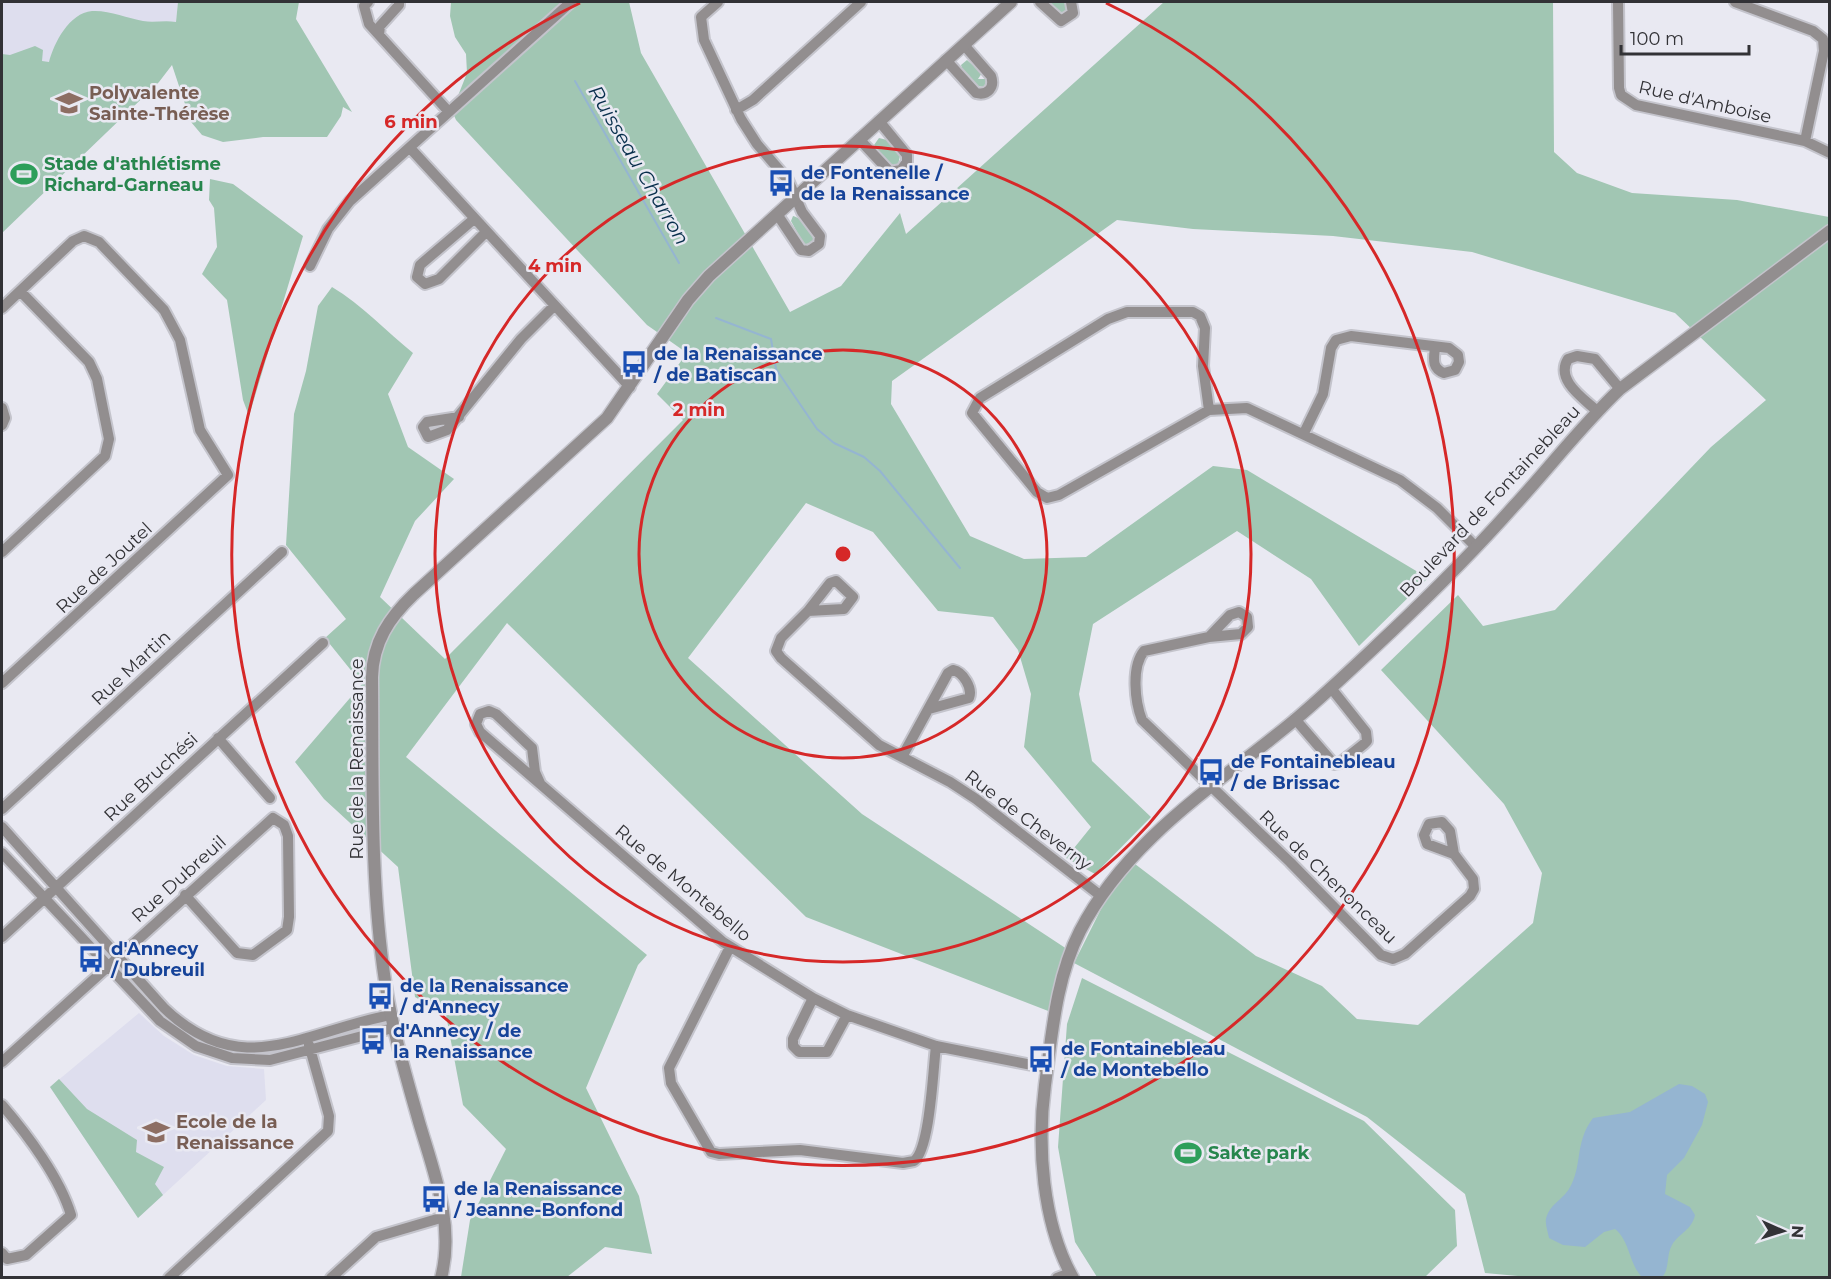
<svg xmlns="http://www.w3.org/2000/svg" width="1831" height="1279" font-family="Montserrat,sans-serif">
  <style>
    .built { fill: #dedeee }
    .green { fill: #a1c6b3 }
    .water { fill: #95b5d1 }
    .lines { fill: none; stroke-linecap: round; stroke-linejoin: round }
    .stream { stroke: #95b5d1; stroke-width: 2 }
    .minor-casing { stroke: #c4c4cc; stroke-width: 14 }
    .tertiary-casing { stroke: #c4c4cc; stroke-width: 15 }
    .minor { stroke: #928e8f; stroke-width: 10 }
    .tertiary { stroke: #928e8f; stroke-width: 12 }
    .ring { fill: none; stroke: #d62828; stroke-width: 3 }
    .labels { text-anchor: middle; stroke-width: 5; stroke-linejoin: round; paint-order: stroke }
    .education-label { font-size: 18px; font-weight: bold; fill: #785e54; stroke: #e9e9f2; text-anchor: start }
    .street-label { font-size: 18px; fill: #323236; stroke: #e9e9f2 }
    .leisure-label { font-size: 18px; font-weight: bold; fill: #27864d; stroke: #e9e9f2; text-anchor: start }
    .transit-label { font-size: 18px; font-weight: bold; fill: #164399; stroke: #e9e9f2; text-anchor: start }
    .water-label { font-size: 20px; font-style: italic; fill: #072e4b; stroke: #e9e9f2 }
    .centre { fill: #d62828; stroke: #e9e9f2; stroke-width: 3 }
    .ring-label { font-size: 18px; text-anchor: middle; font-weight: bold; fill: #d62828; stroke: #e9e9f2; stroke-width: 5; stroke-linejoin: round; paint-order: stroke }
  </style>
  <rect width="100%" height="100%" fill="#e9e9f2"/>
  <path class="built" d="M2 2H178L176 22 159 82 2 233Z
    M139 1013 164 1036 194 1055 227 1066 264 1069 266 1100 138 1218 50 1087Z"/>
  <path class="green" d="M178 2H299L296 19 352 112 343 107 341 116 327 137H263L223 142 202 135 191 122 172 65 159 82 2 233V54L10 55 35 46 43 50 42 61 49 62C54 43 69 13 92 11 109 10 127 18 143 21 154 23 164 20 176 22Z
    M451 2H629L641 53 790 312 841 286 900 213 906 234 1164 2H1553L1554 152 1577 173 1632 193 1737 200 1829 217V1277L1540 1278 1485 1273 1465 1194 1367 1117 1074 963 1106 899 1135 864 1256 956 1322 986 1357 1019 1418 1025 1533 923 1542 873 1504 804 1381 670 1458 595 1483 626 1555 610 1711 447 1766 400 1675 313 1472 252 1333 236 1193 229 1117 220 892 381 891 404 970 536 1024 559 1086 557 1213 466 1247 470 1428 578 1359 646 1311 579 1237 531 1093 624 1079 694 1092 761 1151 817 1095 874 1066 858 1091 827 1024 747 1031 694 1018 650 993 617 938 611 873 532 806 503 688 658 862 814 1073 953 1056 1014 806 917 507 623 406 757 647 955 638 965 586 1088 639 1196 652 1254 605 1247 567 1277H461L470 1220 506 1149 463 1105 446 1015 415 997 398 867 324 799 295 762 362 684 325 638 346 619 286 545 294 414 306 371 318 306 332 287C362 305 386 331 413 353L388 394 408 447 454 479 415 521 380 597 445 659 683 420 657 394 687 353 647 325 456 120 452 111 467 73 466 54 455 37 450 16Z
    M1048 2H1064L1068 10 1060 14Z
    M967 60 982 73 978 79H987L984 87 977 86 963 71 961 65Z
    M879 138 887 140 900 156 898 165H890L874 145Z
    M210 179 233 184 303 236 249 416 243 400 227 300 202 274 217 247 214 208 209 200Z
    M793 216C802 218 812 231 814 241L808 246 804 245 791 221Z
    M1082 978 1364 1121 1455 1210 1457 1246 1425 1277H1097L1075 1242 1058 1147 1067 1024Z
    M59 1079 87 1109 137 1140 136 1152 164 1167 155 1184 163 1195 138 1218 50 1087Z"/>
  <path class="water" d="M1679 1084 1692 1086 1705 1094 1708 1102 1702 1125 1684 1158 1667 1175 1665 1194 1690 1207 1695 1215C1692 1230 1679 1233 1672 1245 1666 1255 1670 1269 1662 1277H1642C1629 1264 1630 1241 1615 1229L1604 1232 1585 1247 1563 1245 1549 1238C1548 1232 1545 1225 1546 1219 1549 1205 1562 1200 1569 1189 1583 1166 1574 1143 1593 1118L1630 1112Z"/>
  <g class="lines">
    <path class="stream" d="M575 81 679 263
      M716 318 771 339 776 369 817 429 834 443 864 457 880 471 960 568"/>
    <defs>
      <path id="minor" d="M368 2 364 6 369 24 449 112
        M718 2 701 17 704 40 741 119 757 144 788 180 802 212 820 236 819 244 809 251 801 250 777 214
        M1040 2 1061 21 1073 13 1071 2
        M1618 2 1619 88 1621 95 1636 105 1805 141 1830 153
        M1735 2 1813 31 1823 39 1824 51 1805 141
        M379 35 380 26 399 5V2
        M946 60 976 93C988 96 995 87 991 76L964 45
        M736 110 753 100 861 2
        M859 139 890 172 901 170 907 162V155L879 121
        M410 148 630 387
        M474 219 420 265 417 277 425 284 439 279 486 232
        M310 266 328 229 350 201 571 2
        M2 308 73 241 84 236 99 242 164 310 180 340 200 430 228 475 2 683
        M2 408 5 418 2 425
        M1209 410 1203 366 1205 328 1200 316 1193 312H1127L1108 319 980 398 972 413 1037 492 1047 498 1059 495 1209 410 1247 408 1400 480 1437 508 1476 547
        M1597 411C1583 398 1555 380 1568 359L1577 356 1595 359 1620 389
        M459 417 427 422 423 427 428 437 447 430 521 339 554 306
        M1304 433 1323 394 1331 348 1336 340 1351 336 1449 348 1458 355 1459 362 1455 370 1444 373C1431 368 1434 358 1435 347
        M2 552 105 456 109 439 97 379 89 362 20 291
        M808 611 844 609 853 597 836 581 830 583 808 611 781 638 776 651 781 658 879 745 950 782 976 799 1101 896
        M1209 637 1230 615 1239 612 1247 617 1248 627 1241 634 1209 637 1144 651C1131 667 1135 702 1142 720L1290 862 1381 955 1393 959 1405 954 1470 896 1474 889 1473 879 1454 854 1450 831 1442 822 1429 824 1424 835 1427 844 1454 854
        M1295 719 1334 764 1340 763 1364 744 1367 741 1366 732 1331 688
        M218 738 270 798
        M902 757 948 673 953 670C963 672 973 688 969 698L929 709
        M540 783 535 772 532 748 496 714 489 711 480 714 476 724 480 732 723 942 813 998 847 1015 936 1046 1047 1068
        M2 809 282 552
        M2 827 164 1008C242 1083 304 1031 391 1015
        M2 853 160 1021 196 1046 232 1058 270 1060 393 1028
        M2 937 323 643
        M730 947 669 1068 671 1083 711 1152 719 1154 800 1150 903 1163 914 1161C930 1149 933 1070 936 1046
        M813 998 793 1039V1046L799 1052H827L847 1015
        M2 1062 273 818 284 825 288 836 289 917 287 930 253 955 237 953 185 895
        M2 1105C27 1134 60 1178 71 1215L26 1255 7 1259 2 1253
        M169 1278 328 1131 329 1116 309 1045
        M331 1278 376 1237 444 1217
        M1057 1278 1070 1273"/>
      <path id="tertiary" d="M441 1278C455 1225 434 1173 419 1122 406 1076 392 1029 385 981 370 881 373 779 372 677 373 642 389 618 414 594L607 418 688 300 709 276 1011 2
        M1073 1278C1042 1223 1037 1145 1045 1085 1052 1034 1056 978 1080 931 1128 838 1218 784 1296 719 1329 691 1360 661 1392 631 1434 591 1475 550 1514 506 1550 467 1582 425 1620 389L1830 231"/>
    </defs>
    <use href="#minor" class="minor-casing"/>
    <use href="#tertiary" class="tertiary-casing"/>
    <use href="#minor" class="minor"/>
    <use href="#tertiary" class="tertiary"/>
  </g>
  <g class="ring">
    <circle cx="843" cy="554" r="204"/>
    <circle cx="843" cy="554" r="408"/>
    <path d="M1106 3A611 611 0 1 1 580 3"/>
  </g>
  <defs>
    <symbol id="school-bare" viewBox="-9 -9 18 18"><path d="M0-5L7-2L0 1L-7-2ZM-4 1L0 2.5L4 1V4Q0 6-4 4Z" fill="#8d6e63" stroke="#e9e9f2" stroke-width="2.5" paint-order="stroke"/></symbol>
    <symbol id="stadium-bare" viewBox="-9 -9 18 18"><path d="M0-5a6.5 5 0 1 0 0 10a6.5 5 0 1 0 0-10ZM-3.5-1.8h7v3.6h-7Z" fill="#2e9e5b" stroke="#e9e9f2" stroke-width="2.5" paint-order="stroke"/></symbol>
    <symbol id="bus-bare" viewBox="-9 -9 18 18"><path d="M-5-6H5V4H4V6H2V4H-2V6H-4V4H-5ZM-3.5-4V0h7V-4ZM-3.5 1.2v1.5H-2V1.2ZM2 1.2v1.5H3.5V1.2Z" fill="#1a4fb4" stroke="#e9e9f2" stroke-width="2.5" paint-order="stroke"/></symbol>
  </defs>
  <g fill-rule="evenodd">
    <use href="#school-bare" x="50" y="84" width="38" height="38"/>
    <use href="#stadium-bare" x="5" y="155" width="38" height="38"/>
    <use href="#bus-bare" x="762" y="164" width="38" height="38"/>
    <use href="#bus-bare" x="615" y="345" width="38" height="38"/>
    <use href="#bus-bare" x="1192" y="753" width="38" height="38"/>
    <use href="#bus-bare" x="72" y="940" width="38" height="38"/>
    <use href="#bus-bare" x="361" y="977" width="38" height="38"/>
    <use href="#bus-bare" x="354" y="1022" width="38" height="38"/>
    <use href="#bus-bare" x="1022" y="1040" width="38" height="38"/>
    <use href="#school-bare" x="137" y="1113" width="38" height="38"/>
    <use href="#stadium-bare" x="1169" y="1134" width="38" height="38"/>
    <use href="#bus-bare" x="415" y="1180" width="38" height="38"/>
  </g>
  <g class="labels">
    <g class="education-label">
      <text x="89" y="99">Polyvalente<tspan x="89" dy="21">Sainte-Thérèse</tspan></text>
      <text x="176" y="1128">Ecole de la<tspan x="176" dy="21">Renaissance</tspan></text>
    </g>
    <g class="street-label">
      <text transform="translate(1705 102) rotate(13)" y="6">Rue d'Amboise</text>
      <text transform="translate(1490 501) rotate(-47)" y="6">Boulevard de Fontainebleau</text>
      <text transform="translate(104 568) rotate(-43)" y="6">Rue de Joutel</text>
      <text transform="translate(131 668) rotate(-43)" y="6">Rue Martin</text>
      <text transform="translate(357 759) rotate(-90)" y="6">Rue de la Renaissance</text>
      <text transform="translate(151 777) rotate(-43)" y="6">Rue Bruchési</text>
      <text transform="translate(1028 820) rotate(37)" y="6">Rue de Cheverny</text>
      <text transform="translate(1328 877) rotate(44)" y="6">Rue de Chenonceau</text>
      <text transform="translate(179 879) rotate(-42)" y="6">Rue Dubreuil</text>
      <text transform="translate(683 883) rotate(40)" y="6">Rue de Montebello</text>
    </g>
    <g class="leisure-label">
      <text x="44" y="170">Stade d'athlétisme<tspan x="44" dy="21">Richard-Garneau</tspan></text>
      <text x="1208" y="1159">Sakte park</text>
    </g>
    <g class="transit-label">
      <text x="801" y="179">de Fontenelle /<tspan x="801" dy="21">de la Renaissance</tspan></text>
      <text x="654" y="360">de la Renaissance<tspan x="654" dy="21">/ de Batiscan</tspan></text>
      <text x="1231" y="768">de Fontainebleau<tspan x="1231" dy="21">/ de Brissac</tspan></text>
      <text x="111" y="955">d'Annecy<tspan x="111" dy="21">/ Dubreuil</tspan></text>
      <text x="400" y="992">de la Renaissance<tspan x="400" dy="21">/ d'Annecy</tspan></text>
      <text x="393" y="1037">d'Annecy / de<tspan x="393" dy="21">la Renaissance</tspan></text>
      <text x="1061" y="1055">de Fontainebleau<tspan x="1061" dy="21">/ de Montebello</tspan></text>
      <text x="454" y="1195">de la Renaissance<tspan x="454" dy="21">/ Jeanne-Bonfond</tspan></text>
    </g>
    <g class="water-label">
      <text transform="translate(639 165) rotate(60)" y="7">Ruisseau Charron</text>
    </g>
  </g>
  <circle cx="843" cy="554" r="9" class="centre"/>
  <g class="ring-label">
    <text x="411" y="128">6 min</text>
    <text x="555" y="272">4 min</text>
    <text x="699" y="416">2 min</text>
  </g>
  <rect width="1831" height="1279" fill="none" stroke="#323236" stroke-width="6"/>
  <g transform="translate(1783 1231) rotate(93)" stroke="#e9e9f2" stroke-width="4.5" paint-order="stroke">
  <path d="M0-4.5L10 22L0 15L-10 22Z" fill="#323236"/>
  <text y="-9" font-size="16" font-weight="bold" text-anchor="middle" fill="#323236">N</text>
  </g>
  <path d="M1621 45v9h128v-9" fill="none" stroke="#323236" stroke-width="3"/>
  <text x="1630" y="45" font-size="18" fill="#323236" stroke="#e9e9f2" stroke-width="4.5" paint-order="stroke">100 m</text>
</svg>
